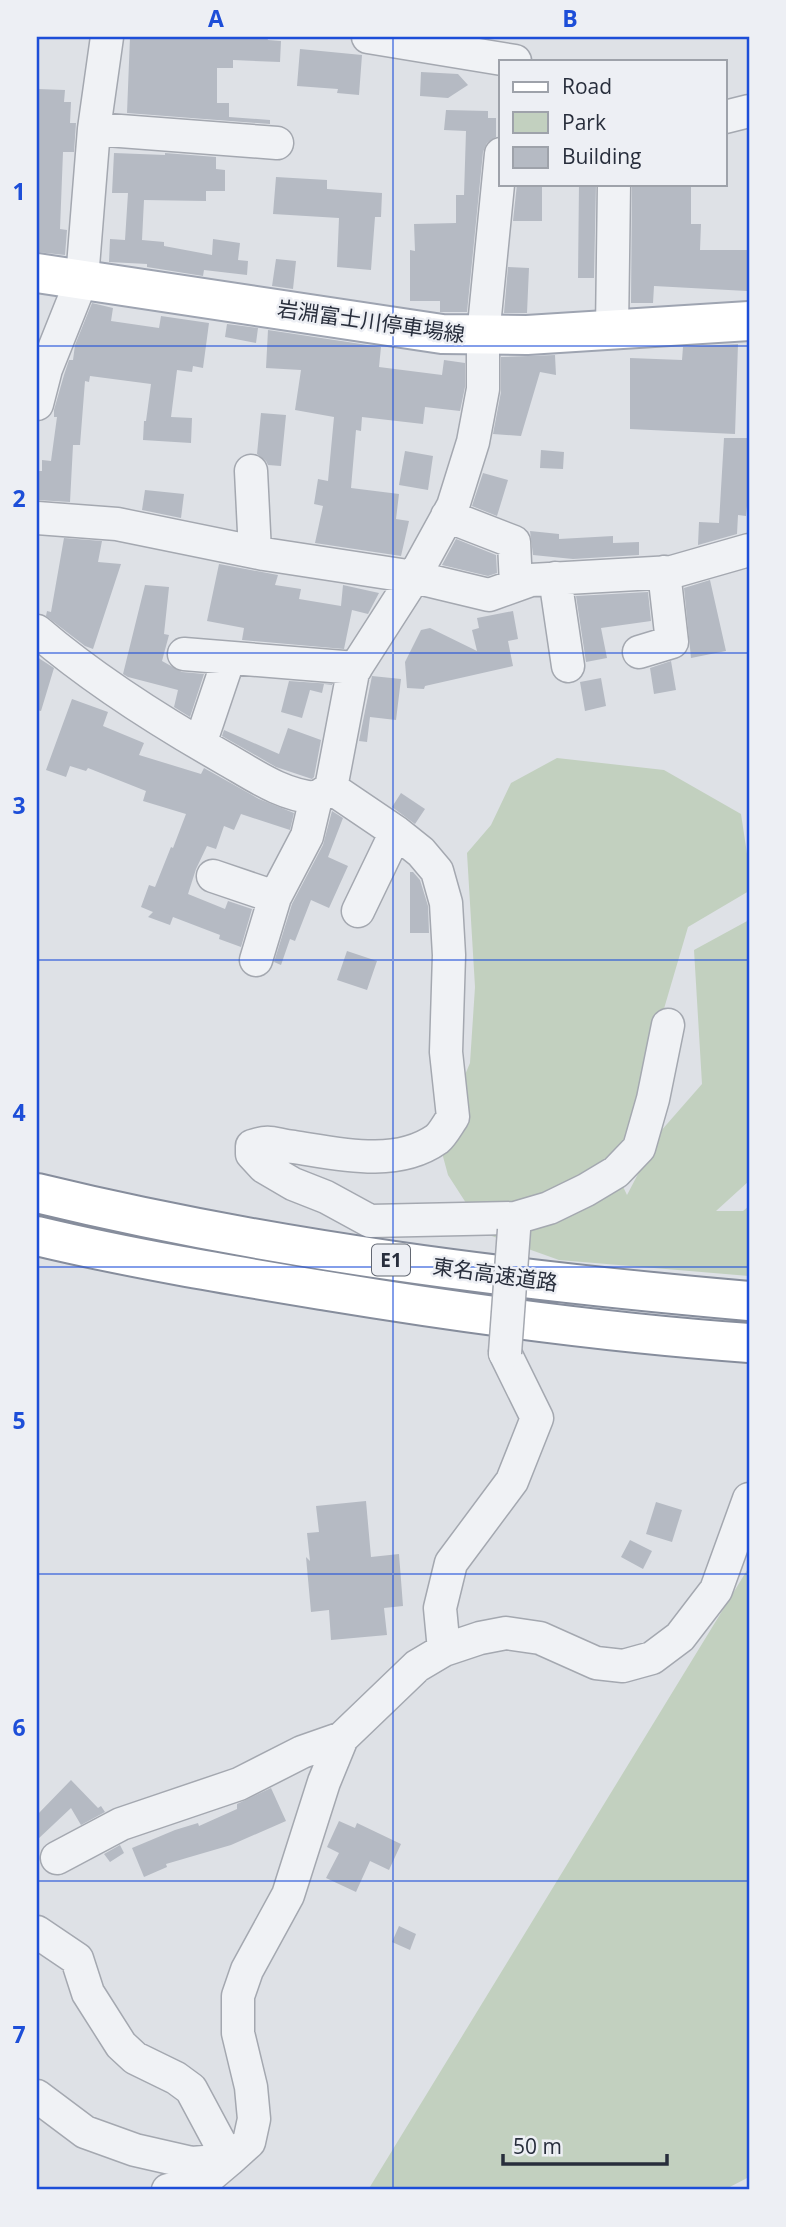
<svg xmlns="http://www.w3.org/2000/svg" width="786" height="2227" font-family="'Open Sans','Noto Sans JP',sans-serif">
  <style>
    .green { fill: #c2d0bf }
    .building { fill: #b5bac3 }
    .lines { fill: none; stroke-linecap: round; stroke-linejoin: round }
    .minor-casing { stroke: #a4a8b0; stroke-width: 35 }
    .major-casing { stroke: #9ea4b1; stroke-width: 42 }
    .highway-casing { stroke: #868d9c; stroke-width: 42 }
    .minor { stroke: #f0f2f5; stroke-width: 32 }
    .major { stroke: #fff; stroke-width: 38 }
    .highway { stroke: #fff; stroke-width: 38 }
    .minor-bridge-casing { stroke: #a4a8b0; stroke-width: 35; stroke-linecap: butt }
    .minor-bridge { stroke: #f0f2f5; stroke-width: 32 }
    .grid { fill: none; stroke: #1d4ed8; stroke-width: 2; stroke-opacity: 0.55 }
    .labels { text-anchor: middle; stroke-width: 5; stroke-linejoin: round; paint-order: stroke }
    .shield { fill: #edeff4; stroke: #636873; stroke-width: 2 }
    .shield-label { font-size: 19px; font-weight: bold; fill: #282e3c }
    .street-label { font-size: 21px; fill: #282e3c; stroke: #edeff4 }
    .neatline { fill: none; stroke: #1d4ed8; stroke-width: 2.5 }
    .grid-label { font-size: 23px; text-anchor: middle; font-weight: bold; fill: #1d4ed8 }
  </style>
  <rect width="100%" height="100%" fill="#dee1e6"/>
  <path class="green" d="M557 758 664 770 741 814 749 867V891L688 927 616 1172 627 1195 660 1132 702 1084 694 950 749 920V1181L716 1211H743L749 1206V1276L559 1260 486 1234 448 1175 438 1138 470 1063 475 987 467 853 491 825 511 783Z
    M749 1567V2177L724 2190H368Z"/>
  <path class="building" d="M130 37H267L268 40 281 41 280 62 233 60V68H217V103H229V117L270 120V124L127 113Z
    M300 49 362 55 359 95 337 93 338 89 297 86Z
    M421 72 458 74 468 85 448 98 420 96Z
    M37 89 65 90 64 102H71L70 123H76L74 152H63L60 229 67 230 65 255 37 252Z
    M446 110 488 111V118H496V137L487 143 483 152 467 312H440V301H410V250L415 251 414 224 456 223V195H464L466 131 444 130Z
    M114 153 165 155V153L216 157V169L225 170V191H206V201L144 200 142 240 164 242V246L212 255 213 239 240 243 238 260 248 261 247 275 204 270 203 276 147 267V264L109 262 110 239 125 240 128 193H112Z
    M276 177 327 180V189L382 193 381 217H375L371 270 337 267 339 218 273 214Z
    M517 184H542V221H513Z
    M579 184H596L594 278H578Z
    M632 184 691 187V224H701L700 250H749L747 291 654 286 653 303H631Z
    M276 259 296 261 293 289 272 286Z
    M508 267 529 268 527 313H504Z
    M92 303 113 308 111 321 159 328 161 316 209 323 203 368 193 366 192 372 177 370 171 417 192 418 191 443 143 440 144 421H146L151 384 90 376 89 382 85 381 80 445H73L70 502 37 500V471H42V460L51 461 57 417H54V410L64 375 69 360H73L75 345Z
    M227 324 258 328 256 343 225 337Z
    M268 330 381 347 379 367 442 375 444 360 465 363V387L460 411 425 407 423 424 362 417 361 431 356 430 351 488 399 494 396 519 409 521 401 556 315 543 323 506 314 504 318 479 328 481 334 417 295 410 301 370 266 368Z
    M738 344 735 434 630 429V358L682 360 683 347Z
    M555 355 556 375 540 372 521 436 493 434 501 392V357Z
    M261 413 286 415 281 466 268 465 266 461 257 454Z
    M724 438H749V486L746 516 738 515 737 534 698 545 699 522 719 523Z
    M541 450 564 452 563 469 540 468Z
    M405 451 433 456 428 490 399 485Z
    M483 473 508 480 497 516 472 506Z
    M145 490 184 494 181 518 142 510Z
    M530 531 559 534V539L613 536V543L639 542V555L573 559 533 555Z
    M64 538 102 541 98 562 121 564 93 649 85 646 46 616 47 611 51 612Z
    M456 539 496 555 497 573 488 576 442 565Z
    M219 564 278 575 275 585 301 589 299 599 341 606 343 585 379 593 368 614 352 610 344 649 242 640 244 628 207 621Z
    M710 580 726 651 691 658 684 588Z
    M145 585 169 587 164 634 169 635 162 661 182 672 204 674 190 717 174 707 178 690 128 677 123 674Z
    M648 592 651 621 601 628 607 658 586 662 576 596Z
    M513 611 518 639 508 641 513 666 425 686 424 689 407 688 405 662 421 630 430 628 477 651 472 630 479 628 477 618Z
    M37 657 54 668 41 711 37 710Z
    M671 661 676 690 654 694 650 668Z
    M372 676 401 679 396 720 370 717 367 742 359 741Z
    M601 678 606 706 585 711 580 682Z
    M289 681 332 684V685L324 684 322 693 310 690 302 718 281 712Z
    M72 699 108 712 103 726 144 743 139 755 201 774 204 768 259 799 294 813 290 830 241 814 234 830 224 826 216 849 207 846 196 869 188 894 225 909 228 901 252 909 241 947 219 939 220 935 173 917 170 925 148 917 153 912 141 907 149 885 155 887 171 847 173 848 186 814 143 801 146 791 88 768 86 771 70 766 66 777 46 770Z
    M288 728 321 740 314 777 312 779 276 767 222 736 224 730 279 754Z
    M401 793 425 809 415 824 392 807Z
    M332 811 343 818 328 857 348 866 329 908 311 900 295 941 290 939 281 965 274 962 292 904 323 845Z
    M410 872H413L420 880 428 906 429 933H410Z
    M347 951 377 961 367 990 337 980Z
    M366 1501 371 1557 399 1554 403 1606 384 1608 387 1635 331 1640 329 1610 311 1612 306 1557 310 1561 307 1533 319 1532 316 1506Z
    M656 1502 682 1510 672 1542 646 1534Z
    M630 1540 652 1551 643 1569 621 1557Z
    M71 1780 98 1808 101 1806 105 1812 81 1825 71 1808 37 1840V1815Z
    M271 1788 286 1821 231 1845 166 1864 167 1867 144 1877 132 1848 175 1830 198 1823 199 1826 237 1809V1804Z
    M339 1821 355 1828 357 1823 401 1844 389 1870 370 1861 356 1892 326 1878 339 1853 327 1847Z
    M120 1845 124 1853 110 1862 104 1854Z
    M399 1926 416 1934 410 1950 392 1942Z"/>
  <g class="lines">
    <defs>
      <path id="minor" d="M368 37 515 61
        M725 117 749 111
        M94 129 277 143
        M612 330 614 184
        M37 404 46 369 82 279 94 129 107 37
        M251 471 255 552
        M447 516 514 542 516 585
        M37 518 117 524 264 554 414 577 489 595 531 580 672 572 749 550
        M555 578 568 666
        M37 631C94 680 159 721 224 758 254 775 281 795 316 798L331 788 353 672 414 577 453 506 473 442 483 389V336L501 154
        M639 652 672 642 664 572
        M184 654 356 668
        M200 744 229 658
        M331 788 396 832 421 852 437 871 446 903 449 955 446 1052 453 1117C448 1124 443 1134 437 1139 396 1168 339 1154 294 1147 273 1145 273 1139 252 1146V1154L264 1167 293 1184 326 1197 370 1221 515 1218 549 1208 586 1190 616 1172 639 1148 653 1099 668 1025
        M213 876 275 897
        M358 911 396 832
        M256 960 275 897 307 836 316 798
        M444 1650 440 1608 451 1563 512 1481 537 1418 505 1353
        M57 1858 121 1824 239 1784 302 1752 342 1738
        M37 1932 77 1959 88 1993 121 2045 135 2058 176 2078 191 2089 229 2160 203 2182 168 2190
        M37 2096 85 2132 135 2150 192 2163 229 2160 249 2142 254 2119 251 2087 238 2033V1996L247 1970 288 1895 324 1782 342 1738 417 1666 444 1650 480 1638 506 1633 540 1638 596 1663 623 1666 652 1658 680 1637 716 1590 749 1499"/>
      <path id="major" d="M37 273 442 334 527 335 749 321"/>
      <path id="highway" d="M37 1193C271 1250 510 1280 749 1301
        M37 1236C133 1259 231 1275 328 1291 468 1314 608 1333 749 1343"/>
    </defs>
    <use href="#minor" class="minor-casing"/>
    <use href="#major" class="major-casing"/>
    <use href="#highway" class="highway-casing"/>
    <use href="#minor" class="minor"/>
    <use href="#major" class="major"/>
    <use href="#highway" class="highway"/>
    <defs>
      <path id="minor-bridge" d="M505 1353 514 1230"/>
    </defs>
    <use href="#minor-bridge" class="minor-bridge-casing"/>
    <use href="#minor-bridge" class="minor-bridge"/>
  </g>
  <path class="grid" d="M393 37V2190M37 346H749M37 653H749M37 960H749M37 1267H749M37 1574H749M37 1881H749"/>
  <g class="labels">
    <rect class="shield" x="372" y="1244.5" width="38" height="31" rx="5"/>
    <g class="shield-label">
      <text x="391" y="1267">E1</text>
    </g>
    <g class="street-label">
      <text transform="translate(371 322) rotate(8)" y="7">岩淵富士川停車場線</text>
      <text transform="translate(495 1275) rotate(8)" y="7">東名高速道路</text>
    </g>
  </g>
  <rect width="786" height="2227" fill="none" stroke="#edeff4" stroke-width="77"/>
  <rect x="499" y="60" width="228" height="126" fill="#edeff4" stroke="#9ea2aa" stroke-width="2"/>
  <rect x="513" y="82" width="35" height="10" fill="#ffffff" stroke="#9ea2aa" stroke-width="2"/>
  <text x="562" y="94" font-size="21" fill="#282e3c">Road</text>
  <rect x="513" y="112" width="35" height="21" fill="#c2d0bf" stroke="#9ea2aa" stroke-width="2"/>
  <text x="562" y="130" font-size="21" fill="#282e3c">Park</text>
  <rect x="513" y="147" width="35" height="21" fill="#b5bac3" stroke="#9ea2aa" stroke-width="2"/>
  <text x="562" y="164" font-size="21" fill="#282e3c">Building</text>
  <path d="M503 2154v10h164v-10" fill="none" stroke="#282e3c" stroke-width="3.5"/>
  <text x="513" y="2154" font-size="21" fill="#282e3c" stroke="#edeff4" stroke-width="5" paint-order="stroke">50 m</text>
  <rect x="38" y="38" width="710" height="2150" class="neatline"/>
  <g class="grid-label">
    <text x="216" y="27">A</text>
    <text x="570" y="27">B</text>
    <text x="19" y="200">1</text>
    <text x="19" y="507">2</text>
    <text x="19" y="814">3</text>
    <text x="19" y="1121">4</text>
    <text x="19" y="1429">5</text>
    <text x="19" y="1736">6</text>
    <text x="19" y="2043">7</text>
  </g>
</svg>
